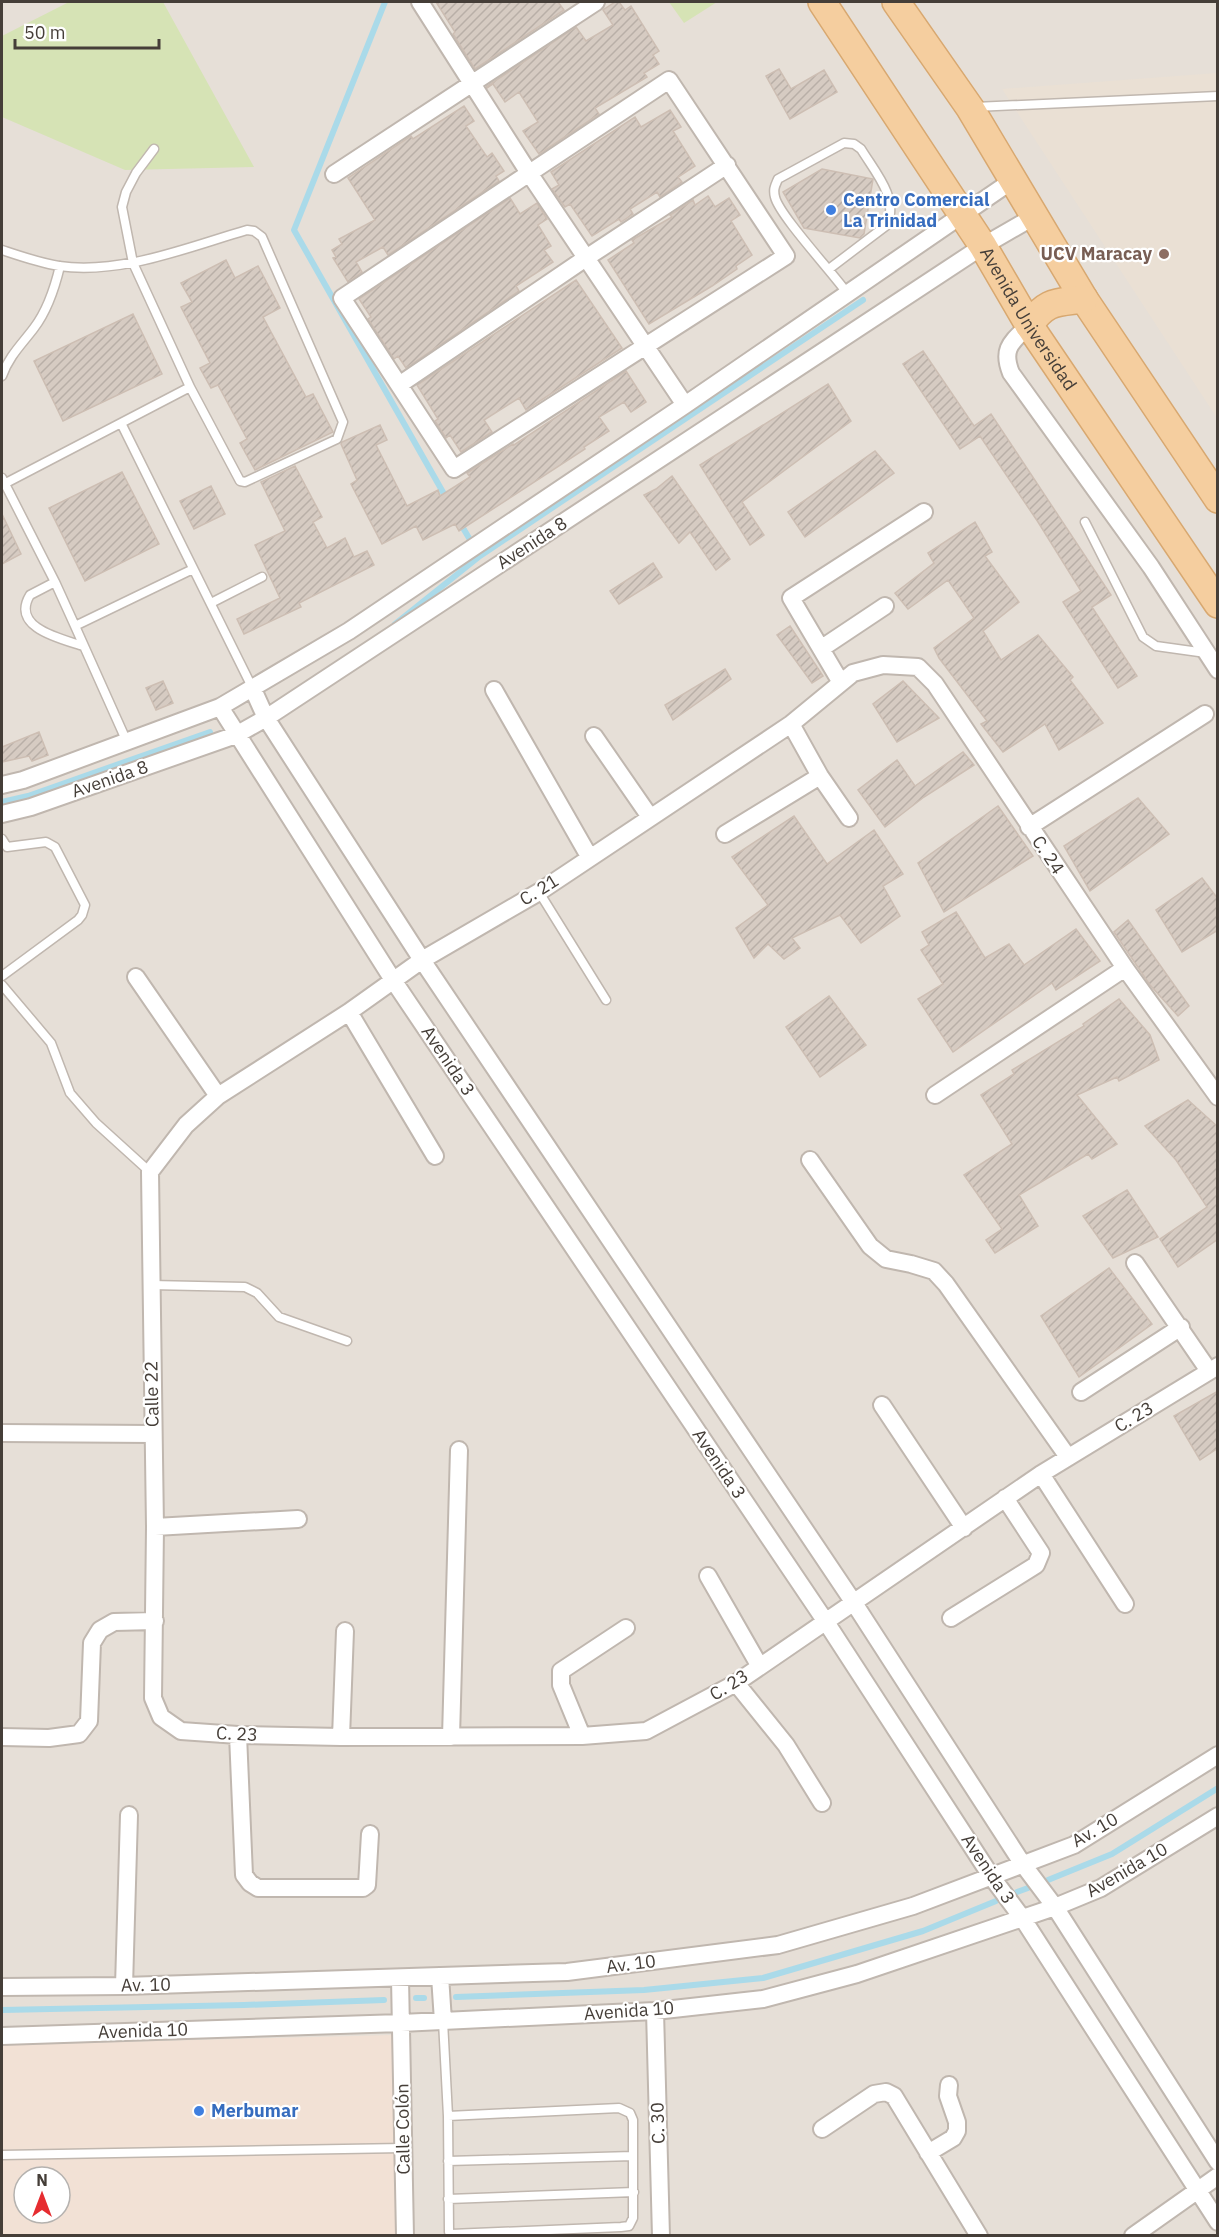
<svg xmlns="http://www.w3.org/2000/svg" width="1219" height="2237" font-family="'IBM Plex Sans',sans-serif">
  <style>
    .residential { fill: #e6dfd7; fill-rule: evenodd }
    .commercial { fill: #f2e1d5; fill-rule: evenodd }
    .education { fill: #eae0d4 }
    .green { fill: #d6e3b5 }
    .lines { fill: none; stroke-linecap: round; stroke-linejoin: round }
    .stream { stroke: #aadae9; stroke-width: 6 }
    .building { fill: url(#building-hatch); stroke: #cdbeb3; stroke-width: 1.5 }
    .lane-casing { stroke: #c0b7af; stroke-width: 11 }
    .street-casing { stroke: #c0b7af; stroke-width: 20 }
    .primary-casing { stroke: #d8a870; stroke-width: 30 }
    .lane { stroke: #fff; stroke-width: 8 }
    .street { stroke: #fff; stroke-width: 16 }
    .primary { stroke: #f5ce9f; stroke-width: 27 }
    .shop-dot { fill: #3f7fe0; stroke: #fff; stroke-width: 2 }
    .education-dot { fill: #8d6e63; stroke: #fff; stroke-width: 2 }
    .labels { text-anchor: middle; stroke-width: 4.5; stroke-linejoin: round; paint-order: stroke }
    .shop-label { font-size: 18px; font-weight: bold; fill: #366cbe; stroke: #fff; text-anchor: start }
    .education-label { font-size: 18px; font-weight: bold; fill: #785e54; stroke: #fff; text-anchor: end }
    .street-label { font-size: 18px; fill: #453e38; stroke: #fff }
  </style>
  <defs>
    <pattern id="building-hatch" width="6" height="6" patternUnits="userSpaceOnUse" patternTransform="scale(1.5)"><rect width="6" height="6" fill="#d6cbc2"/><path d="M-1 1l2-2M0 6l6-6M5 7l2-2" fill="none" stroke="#b9afa7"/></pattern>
  </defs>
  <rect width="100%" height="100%" fill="#f2eee8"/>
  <path class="residential" d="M2 2H1217V2235L2 2236ZM24 2177H60V2213H24Z"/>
  <path class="commercial" d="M394 2035 399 2235H2V2045ZM24 2177H60V2213H24Z"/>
  <path class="education" d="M1217 73V418L1002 89Z"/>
  <path class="green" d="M69 2H163L254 167 125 170 2 117V36Z
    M669 2H717L684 23Z"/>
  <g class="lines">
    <path class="stream" d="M385 2 294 230 448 501
      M460 523 469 538
      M395 624 480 556 863 300
      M2 802 28 796 210 732
      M1048 1880 1112 1854 1218 1788
      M1017 1892 1028 1888
      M456 1997 644 1990 763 1978 923 1931 996 1901
      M416 1998H424
      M2 2010 244 2005 384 2000"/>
  </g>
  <path class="building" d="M436 2H558L564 10 475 69 453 34 455 32Z
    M615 2H619L625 10 631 6 659 51 653 55 659 64 644 73 647 77 595 108 599 114 539 154 523 131 538 122 519 92 505 102 493 84 487 88 486 87 576 27 586 41 613 25 603 10Z
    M779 69 791 89 824 70 837 92 790 119 766 76Z
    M464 106 474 121 466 126 487 157 492 153 504 171 496 176 499 181 388 255 383 247 356 262 362 272 348 282 333 258 336 257 332 250 342 244 339 239 375 220 348 178 411 136 413 139Z
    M670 110 681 127 673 131 695 166 678 177 682 182 660 197 657 192 630 209 633 214 621 222 619 219 592 236 570 204 565 207 552 189 559 185 551 172 635 117 641 127Z
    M822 169 873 179 864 234 860 238 804 228 783 192Z
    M708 196 715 207 729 198 740 215 731 221 752 255 736 266 737 269 712 286 649 324 608 260 634 243 632 240 672 217 670 215 693 200 695 205Z
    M510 198 520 214 537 203 547 219 538 225 551 246 544 250 553 262 516 286 519 291 406 368 398 356 394 359 368 319 371 317 359 299Z
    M226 260 235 278 258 266 280 308 263 317 306 397 313 394 333 432 255 470 240 443 247 439 218 385 211 388 200 368 210 363 181 307 192 302 181 283Z
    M576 280 622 348 526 410 519 398 484 420 492 432 461 452 450 435 446 438 435 421 438 419 417 385Z
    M133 314 162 374 63 421 34 361Z
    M923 351 974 426 991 414 1111 595 1092 607 1137 676 1118 688 1063 602 1081 591 1038 522 980 436 960 449 903 364Z
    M626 371 646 402 631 412 624 402 599 417 609 431 584 447 585 449 459 531 455 524 423 540 416 526 382 544 351 484 357 480 341 444 342 442 380 425 387 440 376 445 407 506 438 490 440 496 470 477 467 473 513 444 514 445Z
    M828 384 851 421 742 502 764 535 750 545 700 465Z
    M875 451 894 473 805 537 788 512Z
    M295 466 322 517 313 522 327 548 345 538 354 557 367 551 374 565 299 603 301 607 244 634 237 619 280 598 255 545 285 531 261 482Z
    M122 472 159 544 85 581 49 508Z
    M672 476 730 559 716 570 690 532 679 543 644 495 656 489Z
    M211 486 225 514 194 529 180 501Z
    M2 514 21 554 2 564Z
    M975 522 992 552 985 556 1019 602 983 631 1001 660 1038 635 1073 677 1070 680 1103 723 1059 750 1045 724 1003 752 981 724 987 721 939 658 934 648 974 618 948 580 908 609 895 593 934 563 928 553Z
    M653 563 662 577 619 604 610 591Z
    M790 626 823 676 812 683 777 635Z
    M725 669 731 679 673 720 665 705Z
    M163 681 173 703 156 710 146 688Z
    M903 681 939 718 897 742 873 704Z
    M39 732 48 755 32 761 29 756 2 762V747Z
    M963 752 974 765 924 797 885 827 858 790 897 760 915 786Z
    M1138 798 1169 834 1090 891 1064 846Z
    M998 806 1033 856 944 912 918 863Z
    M794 816 827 864 874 830 903 874 883 886 900 916 861 943 840 915 792 938 800 948 784 959 768 944 754 958 736 928 768 905 732 857Z
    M1202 878 1218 899V930L1182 952 1156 910Z
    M956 912 985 958 1009 944 1024 965 1076 929 1100 961 1056 990 1052 983 953 1052 918 999 943 984 921 950 929 945 922 932Z
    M1128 920 1189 1006 1178 1016 1150 985 1114 932Z
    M829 996 866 1045 820 1077 786 1027Z
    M1119 999 1150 1035 1159 1060 1119 1081 1117 1077 1077 1095 1117 1144 1092 1159 1088 1154 1019 1195 1038 1226 995 1253 986 1240 1002 1229 964 1175 1012 1144 981 1095 1014 1074 1012 1070 1084 1026 1083 1024Z
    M1188 1100 1218 1127V1239L1178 1267 1160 1239 1207 1207 1176 1160 1145 1126Z
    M1127 1190 1158 1237 1113 1258 1083 1216Z
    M1109 1268 1152 1324 1079 1377 1041 1316Z
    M1218 1391V1448L1200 1460 1174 1416Z"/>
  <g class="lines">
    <defs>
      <path id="lane" d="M975 107 1218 96
        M2 250C20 256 40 263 59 266 121 275 188 247 247 230L254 231 262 237 343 422 337 439 245 482 240 481 190 387
        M829 269 887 225C899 198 875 172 861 149L854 144 844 143 778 179C775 186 773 189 775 197 779 215 833 273 847 293
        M2 376C9 356 22 344 34 328 47 311 55 287 60 266
        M121 423 190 387 133 263 122 207 126 192 136 173 154 149
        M2 478 55 582 75 626 193 569
        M4 484 121 423 252 687
        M1085 522 1143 637 1156 646 1206 653
        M55 582 30 595C10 628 62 639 83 646
        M211 603 262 577
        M75 626 127 742
        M2 839 7 847 46 842 55 847 85 905 82 915 78 920 2 976
        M539 892 606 1000
        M2 985 51 1043 70 1093 96 1123 150 1172
        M151 1285 245 1287 257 1293 279 1317 347 1341
        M443 2021 448 2116 449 2232 451 2234 621 2227 629 2226 633 2218V2120L630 2113 619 2108 448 2116
        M2 2155 403 2148
        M448 2161 633 2156
        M448 2199 634 2192"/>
      <path id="street" d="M420 2 529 173 685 405
        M669 80 786 256 454 469 342 298Z
        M334 174 596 2
        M1029 325C1012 342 1001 348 1011 373L1151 567 1218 670
        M399 385 586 258 727 165
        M822 648 885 606
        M840 681 791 598 924 512
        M252 687 266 718 422 960 854 1603 1022 1863 1055 1907 1218 2162
        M494 690 590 858
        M220 707 393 980 826 1622 991 1876 1023 1919 1218 2222
        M791 724 820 776 849 818
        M594 736 650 817
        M2 785 23 780 220 707 349 631 685 405 1013 180
        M2 814 31 807 236 735 266 718 983 246 1035 216
        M1029 827 1205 714
        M725 834 820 776
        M136 977 218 1096
        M349 1012 435 1156
        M935 1095 1125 968
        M1218 1097 1125 968 935 684 918 667 883 665 853 673 791 724 539 892 422 960 349 1012 218 1096 186 1125 150 1172 155 1527 153 1698 161 1717 181 1731 238 1735 341 1737 582 1736 646 1731 736 1683 1041 1474 1218 1366
        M810 1160 870 1246 886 1259 911 1264 934 1271 946 1284 1068 1457
        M1135 1263 1209 1371
        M1081 1392 1181 1327
        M882 1405 964 1528
        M2 1433 153 1434
        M1041 1474 1125 1604
        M155 1527 298 1519
        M708 1576 759 1665
        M951 1618 1036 1565 1041 1553 1005 1498
        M736 1683 786 1745 822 1803
        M238 1735 244 1875 250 1883 258 1888H363L367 1885 370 1834
        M582 1736 561 1685V1671L626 1628
        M2 1737 49 1738 79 1734 89 1721 92 1643 100 1630 114 1622 155 1621
        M341 1737 345 1631
        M451 1737 459 1450
        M440 1976 443 2021
        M400 1978 405 2236
        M124 1986 129 1815
        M2 1987 124 1986 567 1972 778 1945 913 1906 1074 1845 1218 1755
        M655 2011 661 2236
        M2 2036 401 2023 655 2011 763 1999 857 1974 1055 1907 1101 1888 1218 1816
        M822 2129 874 2094 886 2092 894 2096 979 2236
        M928 2153 953 2138 957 2131V2122L948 2096 949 2085
        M1133 2236 1218 2176"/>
      <g id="primary">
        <path id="s1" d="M822 2 983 246 1029 325 1218 604"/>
        <path d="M896 2 970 108 1084 299 1218 499"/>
        <path d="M1029 325C1047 300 1056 303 1084 299"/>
      </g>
    </defs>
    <use href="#lane" class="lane-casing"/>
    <use href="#street" class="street-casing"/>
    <use href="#primary" class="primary-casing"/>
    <use href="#lane" class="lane"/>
    <use href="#street" class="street"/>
    <use href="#primary" class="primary"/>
  </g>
  <g class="shop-dot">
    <circle cx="831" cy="210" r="6"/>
    <circle cx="199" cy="2111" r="6"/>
  </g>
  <circle class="education-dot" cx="1164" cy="254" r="6"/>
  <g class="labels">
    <g class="shop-label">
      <text x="843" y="206">Centro Comercial<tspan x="843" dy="21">La Trinidad</tspan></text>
      <text x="211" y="2117">Merbumar</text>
    </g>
    <g class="education-label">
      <text x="1152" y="260">UCV Maracay</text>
    </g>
    <g class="street-label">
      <text dy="6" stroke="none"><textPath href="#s1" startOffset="378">Avenida Universidad</textPath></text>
      <text transform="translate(532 543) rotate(-33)" y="6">Avenida 8</text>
      <text transform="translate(110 779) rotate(-19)" y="6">Avenida 8</text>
      <text transform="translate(1048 855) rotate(56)" y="6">C. 24</text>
      <text transform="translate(539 890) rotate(-32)" y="6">C. 21</text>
      <text transform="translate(448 1061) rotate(56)" y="6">Avenida 3</text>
      <text transform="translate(152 1394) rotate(-91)" y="6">Calle 22</text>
      <text transform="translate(1134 1417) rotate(-31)" y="6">C. 23</text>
      <text transform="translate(719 1464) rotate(56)" y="6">Avenida 3</text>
      <text transform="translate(729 1685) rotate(-32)" y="6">C. 23</text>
      <text transform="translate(237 1734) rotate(3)" y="6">C. 23</text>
      <text transform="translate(1095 1830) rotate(-30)" y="6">Av. 10</text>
      <text transform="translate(988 1869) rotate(56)" y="6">Avenida 3</text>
      <text transform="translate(1127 1870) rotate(-30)" y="6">Avenida 10</text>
      <text transform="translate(631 1964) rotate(-7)" y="6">Av. 10</text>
      <text transform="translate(146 1985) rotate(-1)" y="6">Av. 10</text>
      <text transform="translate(629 2011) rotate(-4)" y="6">Avenida 10</text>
      <text transform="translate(143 2031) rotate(-2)" y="6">Avenida 10</text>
      <text transform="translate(658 2123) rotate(-92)" y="6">C. 30</text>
      <text transform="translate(403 2129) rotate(-91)" y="6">Calle Colón</text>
    </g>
  </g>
  <rect width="1219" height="2237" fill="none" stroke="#453e38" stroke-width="6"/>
  <g transform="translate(42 2195)"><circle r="28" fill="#ffffff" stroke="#b5b2af" stroke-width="1.5"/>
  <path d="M0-4.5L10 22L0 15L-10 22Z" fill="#e62c30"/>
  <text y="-9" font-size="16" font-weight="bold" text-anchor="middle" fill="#453e38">N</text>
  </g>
  <path d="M15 39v9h144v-9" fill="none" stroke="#453e38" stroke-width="3"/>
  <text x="24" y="39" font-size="18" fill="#453e38" stroke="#ffffff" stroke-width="4.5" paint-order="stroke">50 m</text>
</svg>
